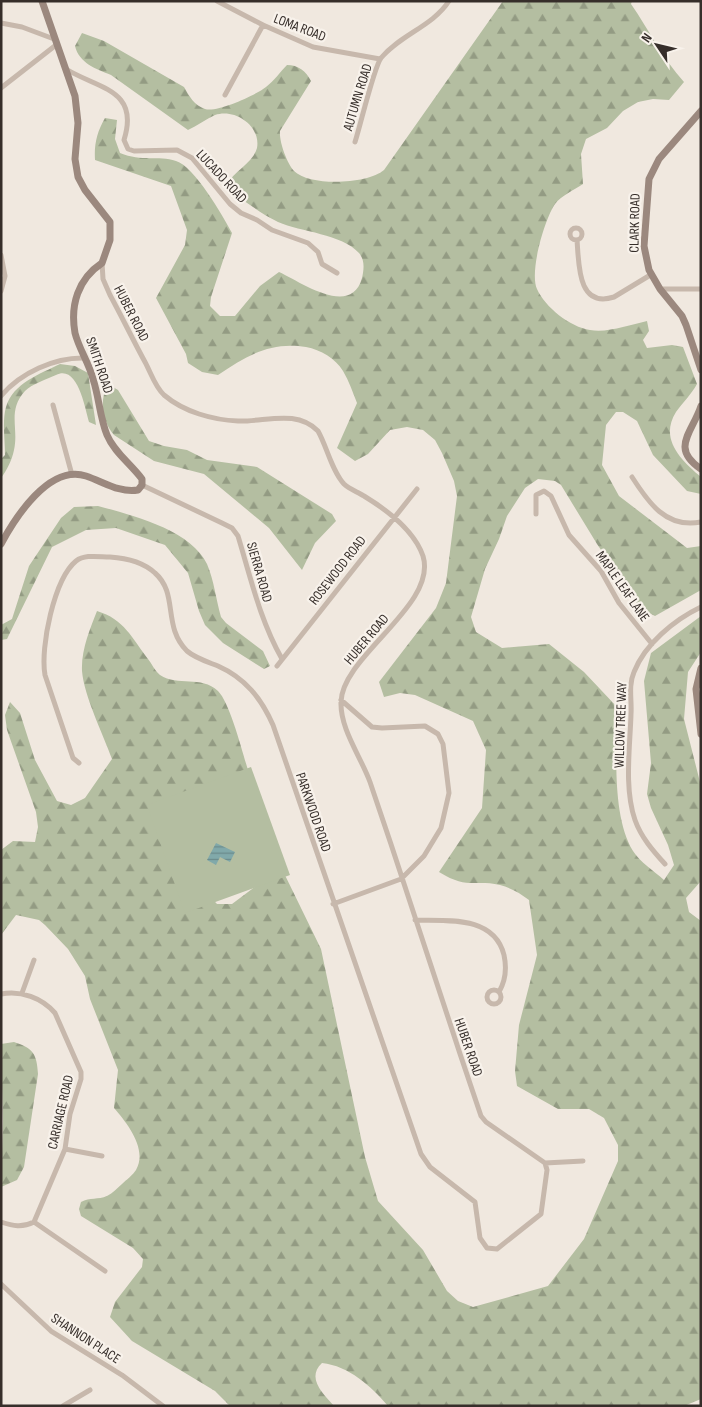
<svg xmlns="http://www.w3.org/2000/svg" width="702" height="1407" font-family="'Sofia Sans Condensed',sans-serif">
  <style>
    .forest { fill: url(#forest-firs) }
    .pitch { fill: #b4bea1 }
    .water { fill: url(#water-rules) }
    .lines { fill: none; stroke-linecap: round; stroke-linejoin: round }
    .street { stroke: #c7b8ac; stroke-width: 5 }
    .secondary { stroke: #9b887e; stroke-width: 7 }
    .labels { text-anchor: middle; stroke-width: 4.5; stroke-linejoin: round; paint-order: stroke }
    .street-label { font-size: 14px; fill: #362e2a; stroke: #f8f2eb }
  </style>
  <defs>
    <pattern id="forest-firs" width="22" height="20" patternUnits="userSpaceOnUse" patternTransform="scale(1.25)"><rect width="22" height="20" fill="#b4bea1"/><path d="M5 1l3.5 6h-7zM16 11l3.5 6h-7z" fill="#939b83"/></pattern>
    <pattern id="water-rules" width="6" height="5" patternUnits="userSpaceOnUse" patternTransform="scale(1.25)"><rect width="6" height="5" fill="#81a9aa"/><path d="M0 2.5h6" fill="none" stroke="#6a8a8b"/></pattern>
  </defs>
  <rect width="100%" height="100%" fill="#f0e8df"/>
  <path class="forest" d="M503 1H632L631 4C649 30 663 59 684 82L669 100 653 99 638 102 623 111 607 128 586 139 581 154 583 184C574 190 561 196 555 204 545 218 529 272 537 289 545 307 570 327 590 330 608 333 629 325 647 321L649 331 643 340 647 348 672 345 683 347 697 384C691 395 683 402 676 412 659 439 681 460 701 477V494L687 491 653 455 637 421 623 412H616L606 425 602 465 619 496 687 548 701 546V590L655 616 640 608 597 544 561 485 555 481 538 479 525 488 507 516 499 539 485 569 471 617 476 632 502 648 549 644 584 672 617 707C617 748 611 815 633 851 640 862 654 871 664 880L674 865 668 845 651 808 647 794 651 763 644 681 651 653 701 616V652L688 672 684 719 701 786V881L686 898 689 912 701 921V1399L684 1406H388C371 1386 349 1366 322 1363 306 1378 323 1393 334 1406H230L215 1391 132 1341 110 1317 115 1302 142 1267 143 1259 133 1248 81 1216 79 1209 81 1202C90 1197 98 1200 107 1196 113 1193 117 1188 122 1184 126 1180 133 1175 136 1170 148 1149 127 1123 114 1108L118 1070 90 999 85 976 68 949 45 925 39 920 16 915 1 935V850L13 841 35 842 38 827 36 812 7 730 5 715 10 702 20 713 35 760 57 801 71 805 85 798 112 759C103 734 84 696 82 671 81 650 90 629 97 611 124 619 132 638 148 659 152 664 155 671 160 675 178 687 201 675 218 691 230 703 242 751 248 770L197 883 217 904H232L281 867 321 949 365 1157 378 1201 423 1250 447 1291 458 1301 473 1307 548 1286 584 1239 618 1161V1145L604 1118 589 1109H558L517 1086 515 1071 519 1025 537 955 529 900C520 893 511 888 500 885 474 879 468 890 439 872L482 808 486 750 473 721 415 695 400 693 384 697 379 682 436 608 446 583 457 496 454 481 442 453 435 440 423 430 407 427 390 430 368 454 355 461 337 448 357 403C353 393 349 381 343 371 335 358 321 350 306 347 271 341 246 356 218 375L202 372 188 363 186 354 156 298 185 245 187 230 171 186 95 160C94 144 97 132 105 118L117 120 115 139 120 153C142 162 158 155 176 161 194 166 223 216 232 233L211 297 210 306 220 316H235L260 286 279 272C301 282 351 318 362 278 364 269 365 260 359 253 342 234 301 232 278 222 261 214 245 201 230 191L227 184C234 171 253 163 257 148 261 126 235 108 215 115 206 119 197 126 188 130L111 75C96 69 79 63 75 46L82 33 104 41 184 87C189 96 194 105 205 109 217 113 256 95 266 87 274 81 280 72 287 65 298 65 306 71 311 81L280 131C279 142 287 163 294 171 310 187 368 184 384 170Z
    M60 364 75 366 88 373 96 425 89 422C85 409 78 364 56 375 47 379 32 384 25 391 7 411 19 428 14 450 12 460 7 470 1 478V459L5 455C5 440 2 421 6 407 13 383 40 374 60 364Z
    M108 384 118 390 149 441 164 446 187 450 207 460 257 467 332 514 336 521 315 543 302 570 269 528 204 474 154 461 114 435C102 421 99 400 108 384Z
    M98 506C132 515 191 530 207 564 214 580 216 600 221 617L226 623 263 651 270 666 264 669 223 643 205 625 199 611 188 573 165 545 116 528 86 530 52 547 7 639 1 640V625L12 619 29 566 61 518 74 507Z
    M14 1042C33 1048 37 1054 38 1074L24 1167 17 1180 1 1187 3 1121 1 1044Z"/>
  <path class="pitch" d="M251 767 290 875 185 913 147 805Z"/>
  <path class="water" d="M216 843 235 852 230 862 220 857 216 865 207 860Z"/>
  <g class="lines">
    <path class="street" d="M217 1 263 25 313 47 380 59
      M1 23 22 27 54 39
      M66 69C98 89 140 89 124 140L128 149 134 151 177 150 192 158 230 204 241 213 257 220 272 230 308 243 318 252 322 264 337 273
      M1 88 56 45
      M225 95 263 25
      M355 142C360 127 374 67 381 58 400 35 433 26 449 1
      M570 234a6 6 0 1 1 12 0a6 6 0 1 1-12 0Z
      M577 240C579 263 577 309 614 297L652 274
      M1 255 5 276 1 291
      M102 263 103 279 110 295C122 317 133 340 145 362 151 373 155 387 164 395 184 412 213 420 238 421 266 422 296 409 318 431 327 447 332 471 344 484 349 489 358 492 364 496 387 510 414 530 423 556 438 605 342 656 341 702 340 729 361 757 370 782 408 893 443 1005 481 1116L486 1122 545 1163
      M660 289H701
      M1 396C20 373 55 357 85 358
      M53 405 72 475
      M632 477C648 502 666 529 701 522
      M142 485 222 523 232 528 238 536C251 579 260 620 282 659
      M536 514V495L544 491 551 496 569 535 601 571 619 603 652 644
      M277 666 417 489
      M79 763 73 758 45 675C40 648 54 579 76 561 85 554 99 557 110 557 126 558 143 562 155 573 179 594 162 626 187 651 195 658 208 662 218 666 245 678 261 698 273 725L421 1154 430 1167 475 1202 480 1238 487 1248 497 1249 541 1214 547 1170 545 1163
      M665 864C653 851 641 837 635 820 624 788 630 748 631 714 632 700 628 686 634 672 645 644 674 620 701 607
      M333 904 401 879 424 856 441 828 449 793 443 744 438 734 425 726 382 728 372 727 341 700
      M415 920C447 921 494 915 504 955 507 969 506 980 499 992
      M487 997a7 7 0 1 1 14 0a7 7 0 1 1-14 0Z
      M22 993 34 960
      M1 994C21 990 42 998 55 1013L81 1072V1079L70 1114 65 1149 34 1222C22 1228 13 1226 1 1222
      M65 1149 102 1156
      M545 1163 583 1161
      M34 1222 105 1271
      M1 1284 51 1331 122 1375 163 1406
      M63 1406 90 1390"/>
    <path class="secondary" d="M701 111 659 159 649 179 644 246 649 270 660 289 682 316 686 325 701 370
      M701 406C692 433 670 448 701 469
      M1 544C15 518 49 464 86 476 104 482 119 493 138 490L142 485V479C131 464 114 452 107 435 100 418 99 397 93 379 89 363 79 349 75 333 70 305 78 279 102 263L110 240V222L85 190 78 177 75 159 78 123 75 96 42 1
      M701 668 696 689 701 734"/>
  </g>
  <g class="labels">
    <g class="street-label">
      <text transform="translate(300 27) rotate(21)" y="5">LOMA ROAD</text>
      <text transform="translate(357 97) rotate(-73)" y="5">AUTUMN ROAD</text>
      <text transform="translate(222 176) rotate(47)" y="5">LUCADO ROAD</text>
      <text transform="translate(634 223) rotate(-89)" y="5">CLARK ROAD</text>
      <text transform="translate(132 313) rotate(63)" y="5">HUBER ROAD</text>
      <text transform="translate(100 365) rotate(71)" y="5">SMITH ROAD</text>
      <text transform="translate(337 570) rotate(-52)" y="5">ROSEWOOD ROAD</text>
      <text transform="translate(260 572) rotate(74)" y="5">SIERRA ROAD</text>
      <text transform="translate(623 586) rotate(55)" y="5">MAPLE LEAF LANE</text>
      <text transform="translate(366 639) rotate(-50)" y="5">HUBER ROAD</text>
      <text transform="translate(620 725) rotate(-88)" y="5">WILLOW TREE WAY</text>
      <text transform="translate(314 812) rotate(71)" y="5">PARKWOOD ROAD</text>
      <text transform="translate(469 1047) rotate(71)" y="5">HUBER ROAD</text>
      <text transform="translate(60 1112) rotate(-77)" y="5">CARRIAGE ROAD</text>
      <text transform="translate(86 1338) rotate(33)" y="5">SHANNON PLACE</text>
    </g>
  </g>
  <rect width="702" height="1407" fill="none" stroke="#362e2a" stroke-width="5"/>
  <g transform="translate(657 45) rotate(305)" stroke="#f8f2eb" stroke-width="4" paint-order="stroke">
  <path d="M0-4L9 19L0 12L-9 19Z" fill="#362e2a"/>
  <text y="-8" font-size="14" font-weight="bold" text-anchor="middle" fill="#362e2a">N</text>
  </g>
</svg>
